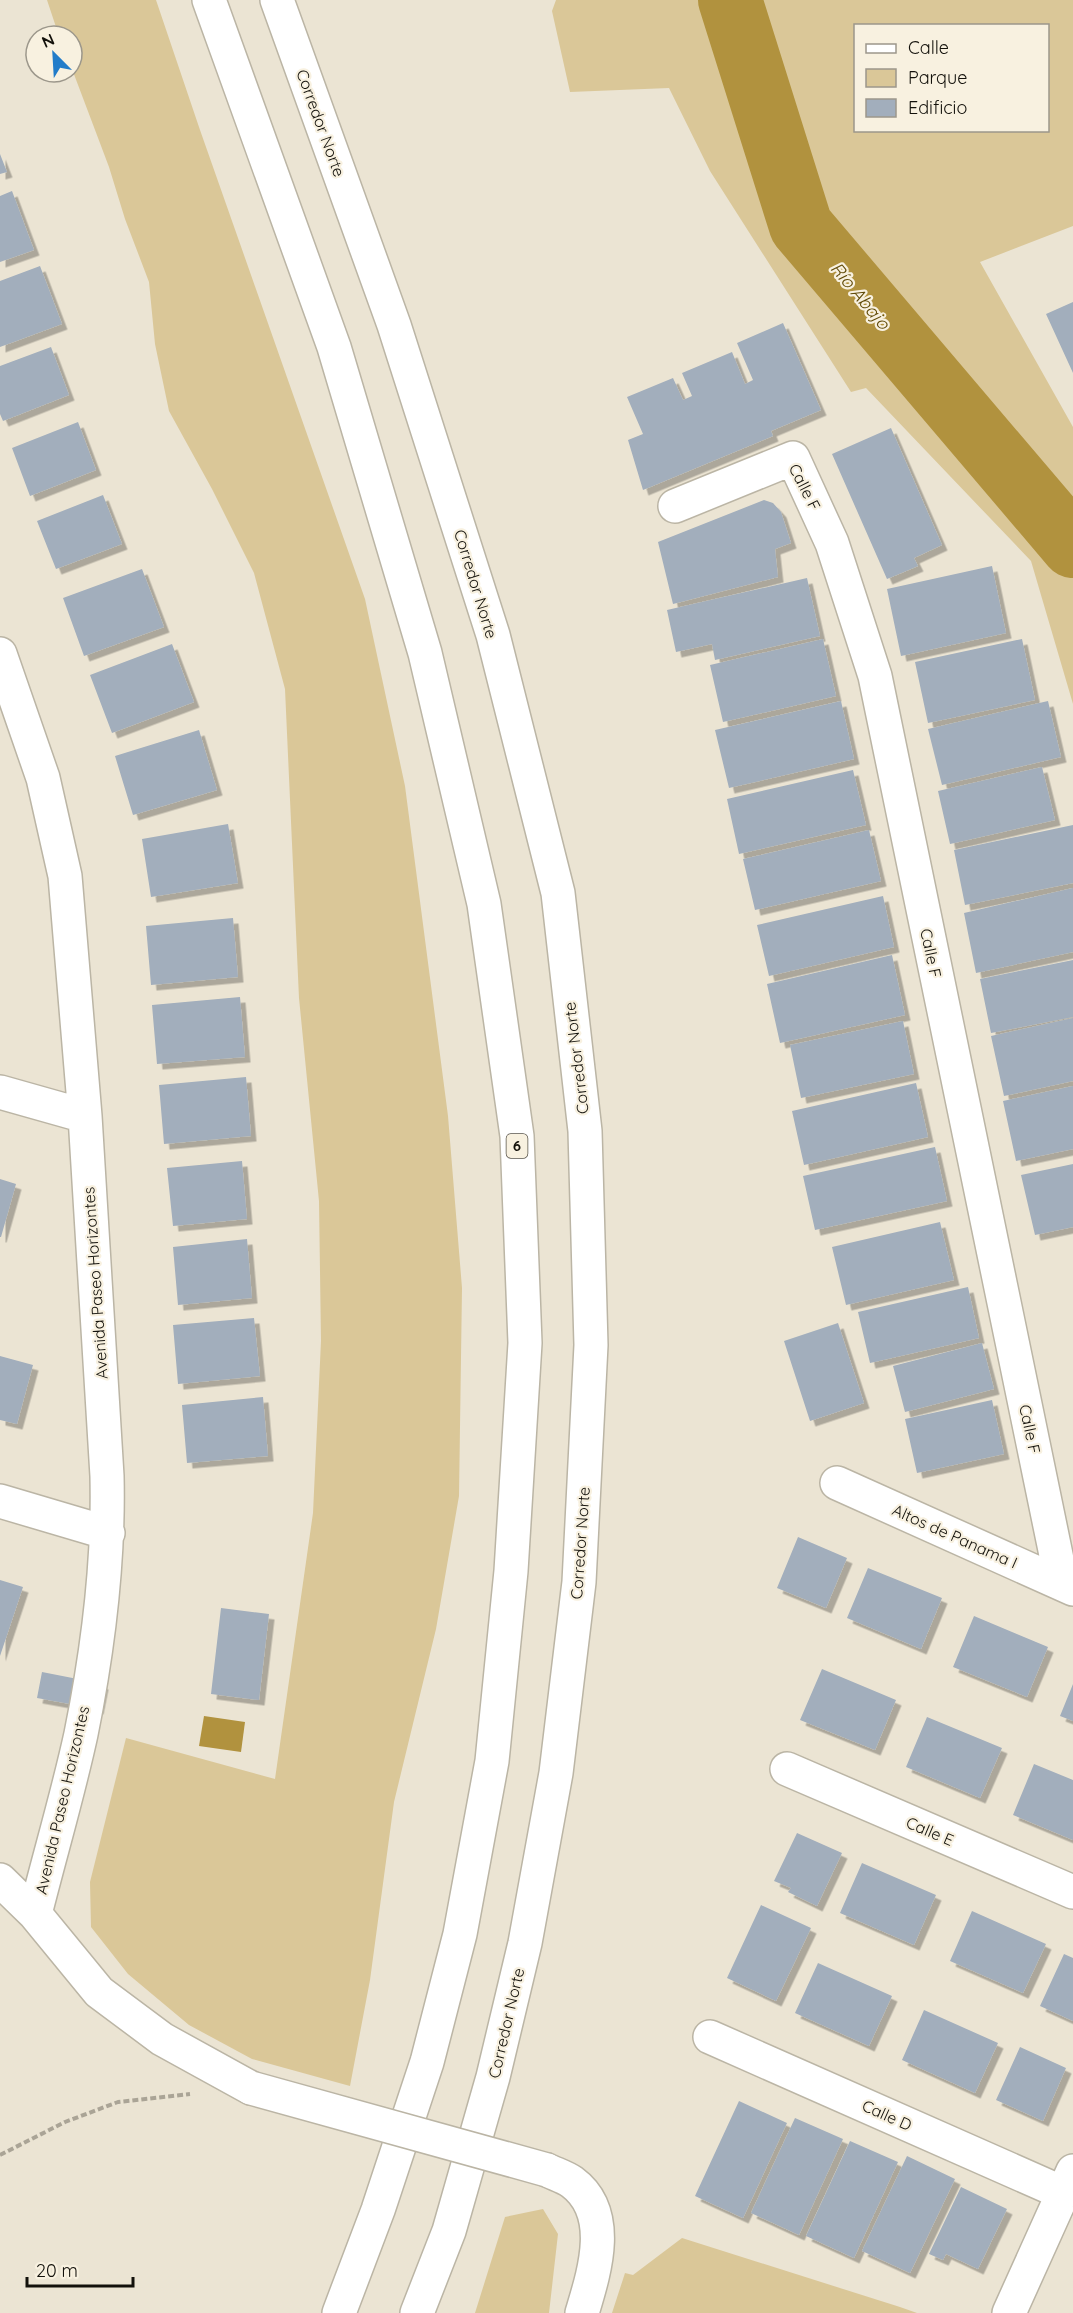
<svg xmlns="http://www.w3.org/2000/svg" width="1073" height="2313" font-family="Quicksand,sans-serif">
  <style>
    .green { fill: #dac798; fill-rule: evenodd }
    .water { fill: #b1923e }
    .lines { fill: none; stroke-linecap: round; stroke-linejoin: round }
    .river { stroke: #b1923e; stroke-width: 64 }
    .building { fill: #a2aebc; filter: url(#shadow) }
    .minor-casing { stroke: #bbb5a5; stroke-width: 36 }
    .motorway-casing { stroke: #bbb5a5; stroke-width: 36 }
    .path { stroke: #aaa496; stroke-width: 4; stroke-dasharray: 6 3; stroke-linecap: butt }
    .minor { stroke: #fff; stroke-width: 33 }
    .motorway { stroke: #fff; stroke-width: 33 }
    .minor-bridge-casing { stroke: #bbb5a5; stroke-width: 36; stroke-linecap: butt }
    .minor-bridge { stroke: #fff; stroke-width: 33 }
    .labels { text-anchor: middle; stroke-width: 4.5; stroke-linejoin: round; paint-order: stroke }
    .shield { fill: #f8f1e0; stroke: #58544b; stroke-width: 1.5 }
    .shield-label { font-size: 15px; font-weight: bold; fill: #13110b }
    .street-label { font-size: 16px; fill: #13110b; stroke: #f8f1e0 }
    .water-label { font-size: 18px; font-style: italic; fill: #614b08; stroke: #f8f1e0 }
  </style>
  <defs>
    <filter id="shadow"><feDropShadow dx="5.5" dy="5.5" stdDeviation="0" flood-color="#0004"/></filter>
  </defs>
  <rect width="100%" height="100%" fill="#ebe4d3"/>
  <path class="green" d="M47 0H156L200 130 365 599 405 786 448 1116 462 1288 459 1496 436 1629 394 1802 370 1980 350 2086 252 2059 189 2025 128 1974 91 1927 90 1882 126 1738 275 1779 313 1513 321 1341 319 1201 299 998 285 689 254 573 212 489 169 411 155 344 149 282 125 219 109 167 72 69V36H59Z
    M556 0H1073V226L980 262 1073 427V704L1031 561 866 388 851 392 710 171 669 88 570 92 552 11ZM856 26H1048V130H856Z
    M543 2209 558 2234 549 2313H475L505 2217Z
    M682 2238 900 2307 917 2313H612L625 2273 633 2275Z"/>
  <path class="water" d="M204 1716 245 1722 241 1752 199 1746Z"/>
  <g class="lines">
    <path class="river" d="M730 0 801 226 1073 546"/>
  </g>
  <path class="building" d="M0 154 7 172 0 174Z
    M12 191 34 250 0 262V196Z
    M40 266 62 324 0 347V281Z
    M1073 302V373L1046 314Z
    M783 323 821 410 771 431 773 436 643 490 628 440 643 434 627 397 673 378 683 400 692 396 682 373 732 352 745 384 753 380 737 343Z
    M51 347 69 395 3 421 0 414V366Z
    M78 422 96 470 30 496 12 448Z
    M891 428 942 545 914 558 918 566 887 579 832 454Z
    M103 495 122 544 56 569 37 521Z
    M764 500 773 503 781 512 791 543 775 549 778 577 673 604 658 542Z
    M992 566 1006 633 901 656 887 589Z
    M142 569 164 627 84 656 63 598Z
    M807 578 820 636 715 660 712 644 676 652 667 610Z
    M823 639 836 696 723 722 710 665Z
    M1022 639 1035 700 928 723 915 662Z
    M172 644 194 702 112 733 90 675Z
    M841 701 854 759 729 788 715 730Z
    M1048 701 1061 757 942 785 928 729Z
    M199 730 217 790 133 815 115 756Z
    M1042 767 1055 820 950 844 938 791Z
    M853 770 866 825 739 854 727 799Z
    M228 824 238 883 151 897 142 839Z
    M1073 825V883L965 905 954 850Z
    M869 830 881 881 755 910 743 859Z
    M1073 888V952L976 973 964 913Z
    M883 896 894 947 769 976 757 925Z
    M233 918 238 977 151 985 146 926Z
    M892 955 905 1015 780 1043 767 984Z
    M1073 960V1017L991 1033 980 979Z
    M240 997 245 1057 157 1064 152 1005Z
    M1073 1018V1081L1004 1096 991 1036Z
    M903 1021 914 1074 801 1098 790 1045Z
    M246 1077 251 1136 164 1144 159 1085Z
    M916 1083 928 1137 804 1165 792 1111Z
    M1073 1086V1149L1016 1161 1003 1101Z
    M935 1147 947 1201 815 1230 803 1176Z
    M242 1161 247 1219 173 1226 167 1168Z
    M1073 1164V1227L1035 1235 1021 1175Z
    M0 1179 16 1184 1 1237H0Z
    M940 1222 954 1280 846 1305 832 1247Z
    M247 1239 252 1298 178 1305 173 1247Z
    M968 1287 979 1338 870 1363 858 1312Z
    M254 1318 260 1376 178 1384 173 1325Z
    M838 1323 864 1403 810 1421 784 1341Z
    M982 1343 994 1389 905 1412 893 1366Z
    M0 1356 33 1365 17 1424 0 1420Z
    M263 1397 268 1456 187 1463 182 1405Z
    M992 1400 1004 1454 917 1473 905 1419Z
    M798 1537 847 1558 826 1608 777 1588Z
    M868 1568 942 1598 921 1649 847 1618Z
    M0 1580 23 1587 0 1656Z
    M221 1608 269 1614 259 1700 211 1694Z
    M974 1616 1048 1647 1027 1697 953 1667Z
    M822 1669 896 1700 875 1750 800 1720Z
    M42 1672 103 1684 98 1709 37 1698Z
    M1073 1684V1721L1060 1716Z
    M927 1717 1002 1748 980 1798 906 1767Z
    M1034 1764 1073 1780V1840L1013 1815Z
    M797 1833 842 1853 817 1906 788 1892 791 1888 774 1881Z
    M862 1863 936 1895 914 1945 840 1913Z
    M761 1905 811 1928 776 2001 727 1978Z
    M972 1911 1046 1944 1023 1993 950 1961Z
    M1064 1954 1073 1958V2021L1040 2006Z
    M818 1963 892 1996 869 2046 795 2013Z
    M924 2010 998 2043 975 2093 902 2060Z
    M1020 2047 1066 2068 1043 2121 996 2100Z
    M739 2101 787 2123 743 2218 695 2196Z
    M795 2118 843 2139 799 2235 751 2213Z
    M850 2141 898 2162 854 2258 806 2236Z
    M907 2156 955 2179 910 2273 862 2251Z
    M961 2187 1007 2209 978 2269 946 2254 943 2260 929 2254Z"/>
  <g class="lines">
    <defs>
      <path id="minor" d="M675 506 793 458 832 543 875 676 1062 1584
        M0 654 43 778 65 876 85 1116 107 1476C109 1562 98 1650 81 1734 68 1794 50 1854 35 1914
        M0 1092 85 1116
        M837 1483 1073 1589
        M0 1501 108 1533
        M787 1769 1073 1892
        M0 1880 35 1914 99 1992 162 2039 251 2088
        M710 2037 1063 2193
        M547 2170C555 2174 565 2177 572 2182 614 2213 594 2273 582 2313
        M1009 2313 1073 2171"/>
      <path id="motorway" d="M209 0 334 347 425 653 484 904 517 1136 525 1343 511 1571 492 1761 460 1934 427 2062 378 2210 339 2313
        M277 0 394 325 493 635 558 893 585 1131 591 1345 579 1582 556 1773 525 1943 493 2077 449 2231 417 2313"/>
    </defs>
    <use href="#minor" class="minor-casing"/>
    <use href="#motorway" class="motorway-casing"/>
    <path class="path" d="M0 2155 65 2122 118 2102 190 2094"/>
    <use href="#minor" class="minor"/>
    <use href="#motorway" class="motorway"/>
    <defs>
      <path id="minor-bridge" d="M251 2088 547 2170"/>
    </defs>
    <use href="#minor-bridge" class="minor-bridge-casing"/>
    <use href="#minor-bridge" class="minor-bridge"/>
  </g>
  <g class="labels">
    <rect class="shield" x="506.5" y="1134" width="21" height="24" rx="4.5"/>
    <g class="shield-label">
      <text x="517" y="1151">6</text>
    </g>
    <g class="street-label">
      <text transform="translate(321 123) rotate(70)" y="6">Corredor Norte</text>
      <text transform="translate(805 487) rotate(63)" y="6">Calle F</text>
      <text transform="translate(476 584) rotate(73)" y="6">Corredor Norte</text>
      <text transform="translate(931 953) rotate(78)" y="6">Calle F</text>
      <text transform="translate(576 1058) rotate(-97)" y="6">Corredor Norte</text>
      <text transform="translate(95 1283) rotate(-94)" y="6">Avenida Paseo Horizontes</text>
      <text transform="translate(1030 1429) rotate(78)" y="6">Calle F</text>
      <text transform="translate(955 1536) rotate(24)" y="6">Altos de Panama I</text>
      <text transform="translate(580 1543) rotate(-86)" y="6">Corredor Norte</text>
      <text transform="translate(62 1800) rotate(-77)" y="6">Avenida Paseo Horizontes</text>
      <text transform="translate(930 1831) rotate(23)" y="6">Calle E</text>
      <text transform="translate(506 2023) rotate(-77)" y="6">Corredor Norte</text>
      <text transform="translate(887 2115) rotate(24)" y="6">Calle D</text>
    </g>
    <g class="water-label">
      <text transform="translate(860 296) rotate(50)" y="6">Río Abajo</text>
    </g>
  </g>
  <rect x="854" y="24" width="195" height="108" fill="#f8f1e0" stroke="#9c978b" stroke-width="1.5"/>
  <rect x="866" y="44" width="30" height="9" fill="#ffffff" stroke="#9c978b" stroke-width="1.5"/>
  <text x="908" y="54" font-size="18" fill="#13110b">Calle</text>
  <rect x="866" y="69" width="30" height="18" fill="#dac798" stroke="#9c978b" stroke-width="1.5"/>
  <text x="908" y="84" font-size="18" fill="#13110b">Parque</text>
  <rect x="866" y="99" width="30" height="18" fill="#a2aebc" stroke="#9c978b" stroke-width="1.5"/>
  <text x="908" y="114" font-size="18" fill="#13110b">Edificio</text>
  <g transform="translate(54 54) rotate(336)"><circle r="28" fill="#f8f1e0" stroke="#9c978b" stroke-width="1.5"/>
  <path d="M0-4.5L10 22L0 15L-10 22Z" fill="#227cc9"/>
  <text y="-9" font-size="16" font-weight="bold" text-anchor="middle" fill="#13110b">N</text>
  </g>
  <path d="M27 2277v9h106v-9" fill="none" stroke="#13110b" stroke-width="3"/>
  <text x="36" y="2277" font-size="18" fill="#13110b" stroke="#f8f1e0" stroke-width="4.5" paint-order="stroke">20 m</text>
</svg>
